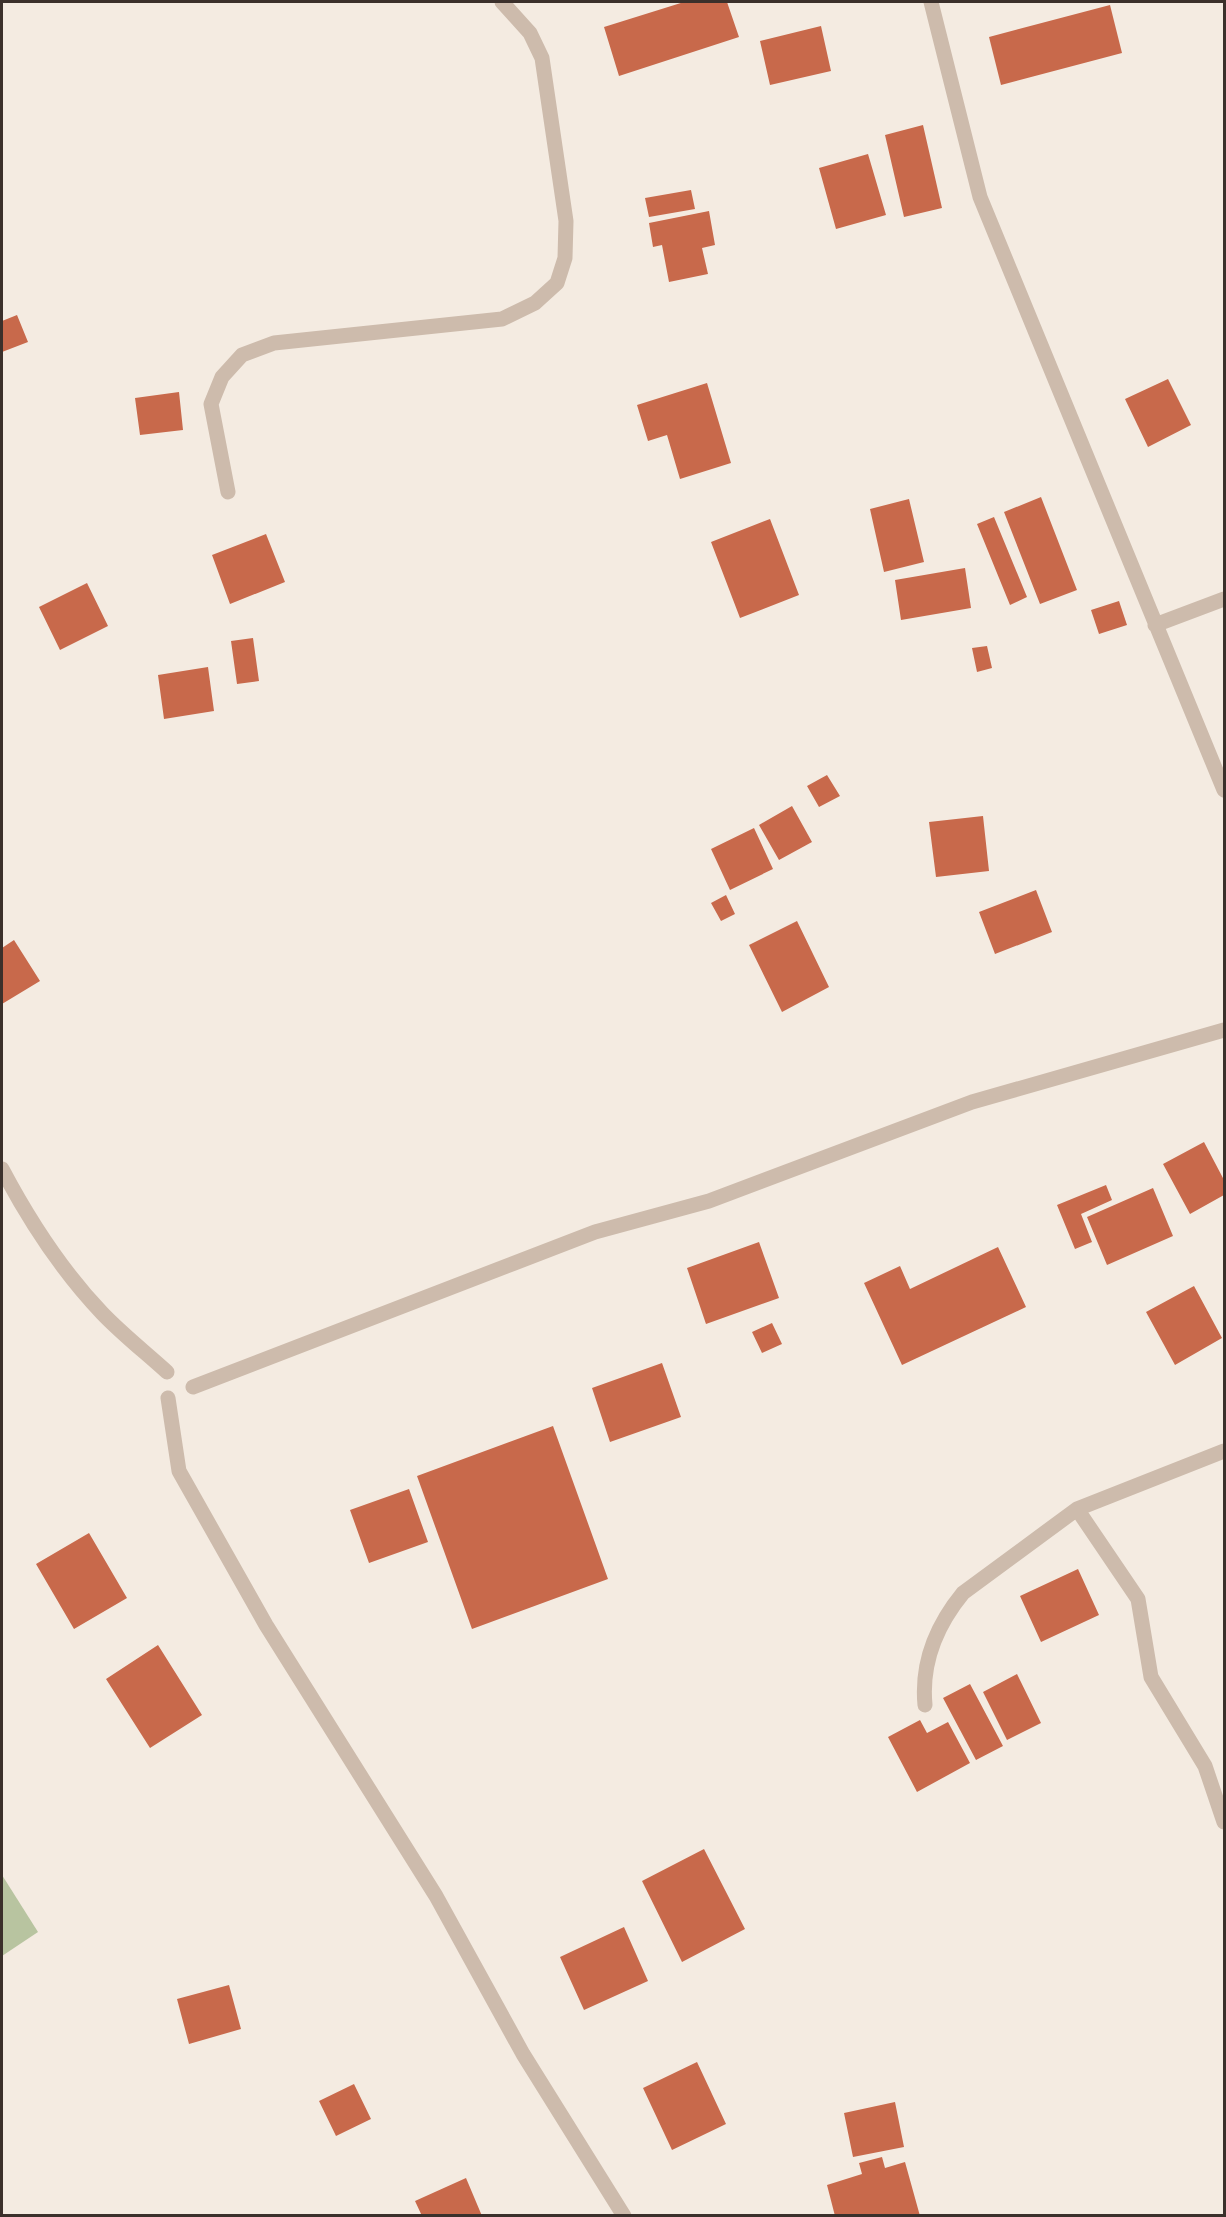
<svg xmlns="http://www.w3.org/2000/svg" width="1226" height="2217" font-family="'Fira Sans',sans-serif">
  <style>
    .green { fill: #b8c4a0 }
    .building { fill: #c8694b }
    .lines { fill: none; stroke-linecap: round; stroke-linejoin: round }
    .street { stroke: #cdbbac; stroke-width: 15 }
  </style>
  <rect width="100%" height="100%" fill="#f4ebe1"/>
  <path class="green" d="M2 1875 38 1932 2 1956Z"/>
  <path class="building" d="M684 2H727L739 37 619 76 604 27Z
    M1110 5 1122 53 1001 85 989 37Z
    M821 26 831 71 770 85 760 41Z
    M923 125 942 208 904 217 885 135Z
    M868 154 886 215 836 229 819 168Z
    M691 190 695 209 649 217 645 198Z
    M709 211 715 245 702 248 708 274 669 282 662 245 653 247 649 223Z
    M17 315 28 342 2 352V321Z
    M1168 379 1191 425 1148 447 1125 399Z
    M707 383 731 463 680 479 667 435 648 441 637 405Z
    M179 392 183 430 140 435 135 398Z
    M1041 497 1077 590 1040 604 1004 512Z
    M909 499 924 562 884 572 870 509Z
    M994 517 1027 597 1010 605 977 524Z
    M770 519 799 595 740 618 711 542Z
    M266 534 285 582 230 604 212 555Z
    M965 568 971 608 901 620 895 580Z
    M87 583 108 626 60 650 39 607Z
    M1119 601 1127 625 1099 634 1091 610Z
    M253 638 259 681 237 684 231 641Z
    M987 646 992 668 977 672 972 648Z
    M208 667 214 711 164 719 158 675Z
    M827 775 840 796 819 807 807 786Z
    M792 806 812 842 779 860 759 825Z
    M983 816 989 871 936 877 929 822Z
    M754 828 773 869 730 890 711 849Z
    M1036 890 1052 932 995 954 979 912Z
    M726 895 735 914 721 921 711 903Z
    M797 921 829 987 782 1012 749 945Z
    M14 940 40 981 2 1004V948Z
    M1204 1142 1224 1180V1195L1190 1214 1163 1164Z
    M1106 1185 1112 1200 1081 1214 1092 1242 1075 1249 1057 1205Z
    M1153 1188 1173 1236 1107 1265 1087 1217Z
    M759 1242 779 1298 706 1324 687 1268Z
    M998 1247 1026 1307 902 1365 864 1283 900 1266 910 1289Z
    M1194 1286 1222 1338 1175 1365 1146 1312Z
    M772 1323 782 1344 762 1353 752 1332Z
    M662 1363 681 1417 610 1442 592 1388Z
    M553 1426 608 1579 472 1629 417 1476Z
    M409 1489 428 1542 369 1563 350 1510Z
    M89 1533 127 1598 74 1629 36 1564Z
    M1078 1569 1099 1615 1041 1642 1020 1596Z
    M158 1645 202 1715 150 1748 106 1679Z
    M1017 1674 1041 1723 1007 1740 983 1692Z
    M970 1684 1003 1746 976 1760 943 1698Z
    M920 1720 927 1733 948 1722 970 1763 917 1792 888 1737Z
    M704 1849 745 1929 682 1962 642 1881Z
    M624 1927 648 1981 584 2010 560 1957Z
    M229 1985 241 2029 189 2044 177 1999Z
    M697 2062 726 2124 672 2150 643 2088Z
    M354 2084 371 2119 336 2136 319 2101Z
    M895 2102 904 2147 853 2157 844 2113Z
    M882 2157 885 2168 905 2162 920 2216H835L827 2185 862 2174 859 2163Z
    M466 2178 482 2216H422L415 2201Z"/>
  <g class="lines">
    <path class="street" d="M931 2 980 197 1224 790
      M228 492 211 404 222 377 242 355 274 343 502 319 535 303 557 283 565 258 566 221 542 58 530 33 502 2
      M1155 625 1224 599
      M2 1169C29 1220 62 1271 102 1313 122 1334 145 1352 167 1372
      M193 1387 595 1232 709 1201 972 1102 1224 1030
      M168 1398 179 1471 266 1625 436 1896 523 2054 624 2216
      M1077 1509 1138 1599 1151 1677 1205 1766 1224 1822
      M925 1705C921 1663 936 1626 963 1593L1077 1509 1224 1451"/>
  </g>
  <rect width="1226" height="2217" fill="none" stroke="#3b302b" stroke-width="6"/>
</svg>
